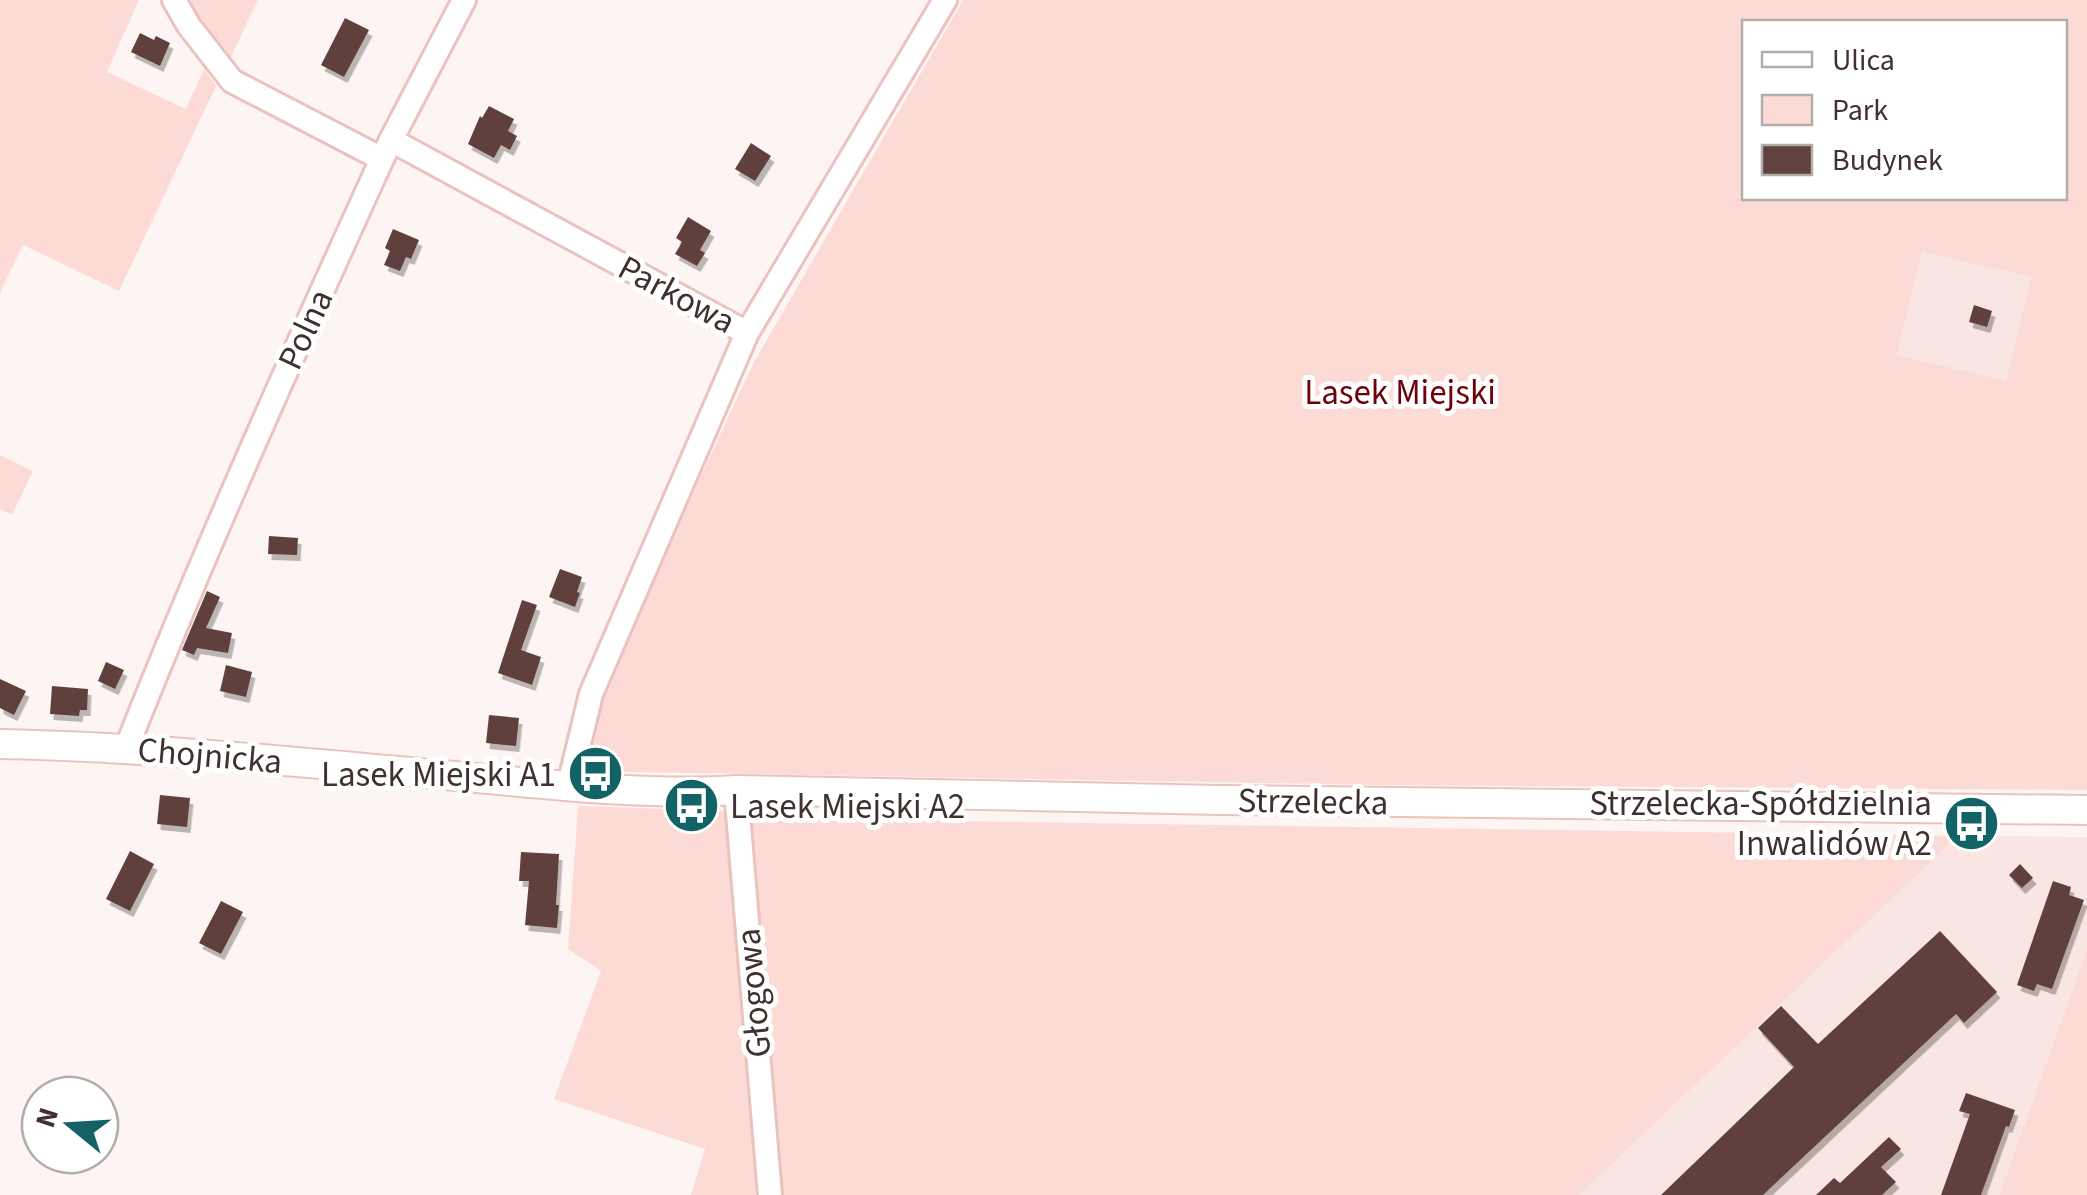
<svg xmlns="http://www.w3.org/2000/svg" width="2087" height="1195" font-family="'Source Sans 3',sans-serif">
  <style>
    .built { fill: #f9e5e2 }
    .green { fill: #fcdbd7; fill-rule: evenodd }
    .building { fill: #61413d; filter: url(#shadow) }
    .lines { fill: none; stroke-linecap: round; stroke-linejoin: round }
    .minor-casing { stroke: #ebc3be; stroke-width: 28 }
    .tertiary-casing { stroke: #ebc3be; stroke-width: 32 }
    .minor { stroke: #fff; stroke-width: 22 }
    .tertiary { stroke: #fff; stroke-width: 28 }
    .labels { text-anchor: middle; stroke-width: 10; stroke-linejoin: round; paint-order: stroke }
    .street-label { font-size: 35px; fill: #40302f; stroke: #fff }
    .park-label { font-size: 35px; fill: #6e0008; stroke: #fff }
    .poi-label { font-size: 35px; fill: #40302f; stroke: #fff; text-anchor: end }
  </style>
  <defs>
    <filter id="shadow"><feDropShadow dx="3.5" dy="6" stdDeviation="0" flood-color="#0004"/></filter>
  </defs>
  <rect width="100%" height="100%" fill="#fdf5f4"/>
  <path class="built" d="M1922 251 2031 277 2006 382 1897 355Z
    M1958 836 2087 837V949L1999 1195H1579Z"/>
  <path class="green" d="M0 0H139L107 72 186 109 204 69 216 86 119 291 23 245 0 293Z
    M183 0H258L226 67Z
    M963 0H2087V790L1378 785 578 771 598 696 754 362ZM1744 22H2064V198H1744ZM1922 252 2031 277 2006 381 1897 355Z
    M0 455 33 471 12 515 0 509Z
    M578 806 726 811 758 1195H691L705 1149 554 1099 601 971 568 949Z
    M750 818 1958 836 1579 1195H778Z
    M2087 949V1195H1999Z"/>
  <path class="building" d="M345 18 369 30 344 77 321 65Z
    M140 33 154 40 156 36 170 43 160 66 131 52Z
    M489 106 514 119 508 131 517 136 510 150 501 145 494 158 468 144 480 116 482 118Z
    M751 143 771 156 755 181 735 169Z
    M688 217 711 231 700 250 705 253 697 266 675 254 682 242 676 238Z
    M393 229 419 240 411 259 406 257 400 271 384 265 390 251 385 248Z
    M1974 305 1992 311 1987 327 1969 322Z
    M269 536 298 538 297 555 268 554Z
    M560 569 582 577 577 592 580 593 575 607 549 597Z
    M207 591 220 597 206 628 232 633 228 653 197 648 194 655 182 650Z
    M522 600 537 605 521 650 541 657 532 685 498 673Z
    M106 662 124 670 115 689 98 681Z
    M226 665 252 672 246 697 220 691Z
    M0 679 26 691 14 715 0 708Z
    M52 686 88 689 87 710H80L79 716 50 714Z
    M489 715 519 718 516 746 486 743Z
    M160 795 190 798 187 827 157 824Z
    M130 851 154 864 130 911 106 899Z
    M521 852 559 854 556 905H559L557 928 525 925 529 881H519Z
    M2020 864 2033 878 2022 888 2009 875Z
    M2053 881 2071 887 2069 895 2084 900 2052 989 2037 984 2034 991 2017 985Z
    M221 901 243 912 221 954 199 943Z
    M1940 931 1997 992 1964 1023 1956 1014 1763 1195H1661L1794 1067 1758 1028 1781 1006 1818 1044Z
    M1966 1093 2015 1110 2009 1127 2006 1126 1981 1195H1941L1970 1114 1959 1111Z
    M1889 1137 1901 1149 1881 1167 1896 1182 1882 1195H1816L1834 1178 1840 1183Z"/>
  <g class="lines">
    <defs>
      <path id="minor" d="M391 140 464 0
        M382 159 391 140 747 333 945 0
        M126 749C205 549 293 354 382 159L232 81 189 26 174 0
        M569 785 591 694 747 333
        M736 790 770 1195"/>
      <path id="tertiary" d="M0 744C152 747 304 763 455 776 548 784 643 796 736 790L1220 800 2087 810"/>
    </defs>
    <use href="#minor" class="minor-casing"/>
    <use href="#tertiary" class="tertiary-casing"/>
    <use href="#minor" class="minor"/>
    <use href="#tertiary" class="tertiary"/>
  </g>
  <defs>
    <symbol id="bus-disc" viewBox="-11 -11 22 22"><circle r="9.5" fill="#136366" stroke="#fff"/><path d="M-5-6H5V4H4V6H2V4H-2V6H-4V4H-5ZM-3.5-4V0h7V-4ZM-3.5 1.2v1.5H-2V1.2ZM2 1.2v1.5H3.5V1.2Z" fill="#fff"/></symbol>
  </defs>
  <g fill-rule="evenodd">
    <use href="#bus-disc" x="564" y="742" width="63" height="63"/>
    <use href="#bus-disc" x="660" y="774" width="63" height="63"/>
    <use href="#bus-disc" x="1940" y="792" width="63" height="63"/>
  </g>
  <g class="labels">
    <g class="street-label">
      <text transform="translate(677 294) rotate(28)" y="12">Parkowa</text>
      <text transform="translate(305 329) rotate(-65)" y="12">Polna</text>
      <text transform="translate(210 755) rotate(5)" y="12">Chojnicka</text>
      <text transform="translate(1313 801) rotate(1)" y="12">Strzelecka</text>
      <text transform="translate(753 993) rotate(-95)" y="12">Głogowa</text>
    </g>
    <g class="park-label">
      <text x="1400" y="404">Lasek Miejski</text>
    </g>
    <g class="poi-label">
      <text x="556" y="786">Lasek Miejski A1</text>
      <text x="1932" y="815">Strzelecka-Spółdzielnia<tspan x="1932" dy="40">Inwalidów A2</tspan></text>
      <text x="730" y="818" text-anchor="start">Lasek Miejski A2</text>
    </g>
  </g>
  <rect x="1742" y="20" width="325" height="180" fill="#ffffff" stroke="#b3acac" stroke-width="2.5"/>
  <rect x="1762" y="52" width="50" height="15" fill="#ffffff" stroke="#b3acac" stroke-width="2.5"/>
  <text x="1832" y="70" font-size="30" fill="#40302f">Ulica</text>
  <rect x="1762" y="95" width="50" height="30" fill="#fcdbd7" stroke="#b3acac" stroke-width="2.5"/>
  <text x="1832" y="120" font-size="30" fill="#40302f">Park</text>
  <rect x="1762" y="145" width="50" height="30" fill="#61413d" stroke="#b3acac" stroke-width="2.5"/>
  <text x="1832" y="170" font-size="30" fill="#40302f">Budynek</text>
  <g transform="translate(70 1125) rotate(288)"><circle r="48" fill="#ffffff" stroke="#b3acac" stroke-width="2.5"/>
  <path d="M0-8L18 38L0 25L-18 38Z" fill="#136366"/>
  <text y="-15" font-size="28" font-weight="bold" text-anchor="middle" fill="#40302f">N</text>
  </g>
</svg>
